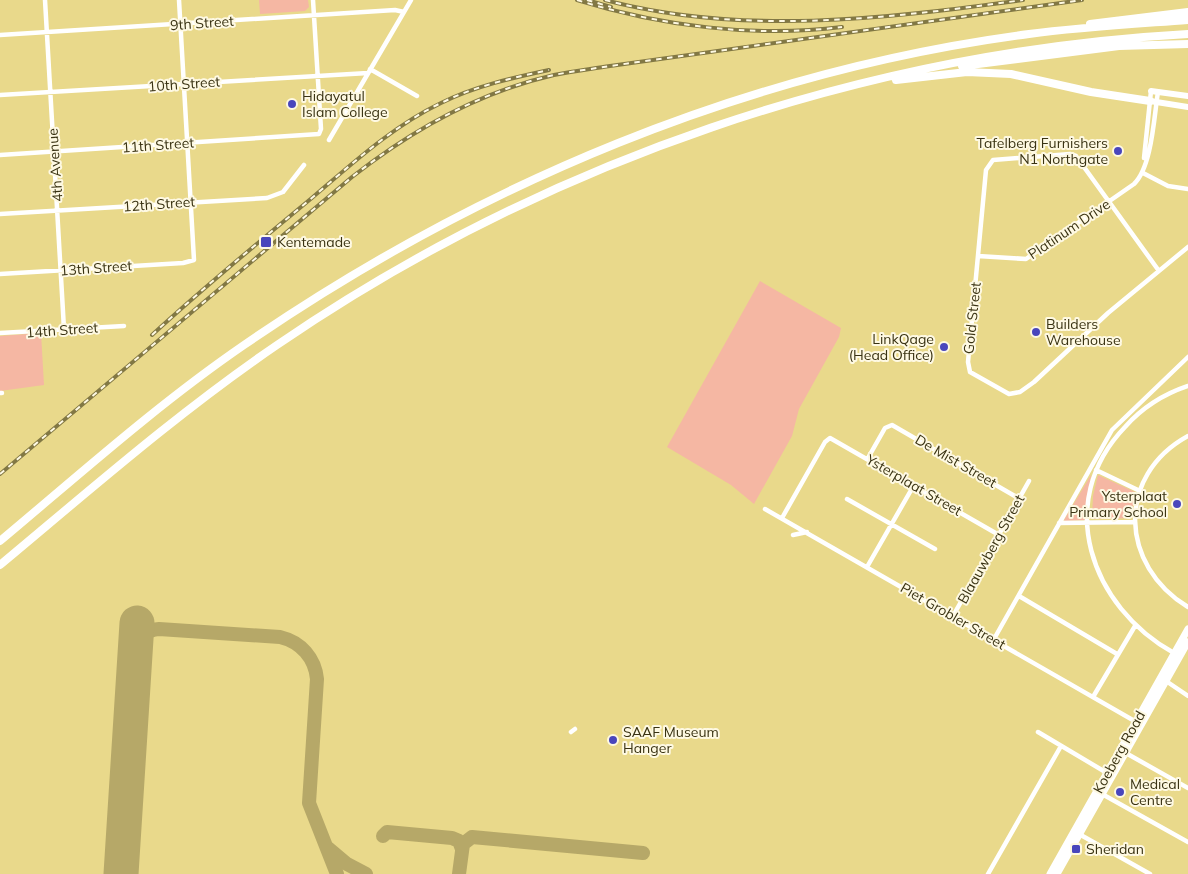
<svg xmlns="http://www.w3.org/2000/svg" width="1188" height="874" font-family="Mulish,sans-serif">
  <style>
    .green { fill: #f5b7a3 }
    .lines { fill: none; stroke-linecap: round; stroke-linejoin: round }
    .taxiway { stroke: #b6a868; stroke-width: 14 }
    .runway { stroke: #b6a868; stroke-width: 35 }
    .street { stroke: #fff; stroke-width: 4.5 }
    .secondary { stroke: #fff; stroke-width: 6 }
    .primary { stroke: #fff; stroke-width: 7 }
    .highway { stroke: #fff; stroke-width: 8 }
    .rail-casing { stroke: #827844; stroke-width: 4 }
    .rail { stroke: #fef9e3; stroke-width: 2; stroke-dasharray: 5.5; stroke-linecap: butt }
    .poi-dot { fill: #4946bc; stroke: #fef9e3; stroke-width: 2 }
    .labels { text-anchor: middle; stroke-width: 4; stroke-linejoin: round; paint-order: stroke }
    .street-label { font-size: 14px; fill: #393212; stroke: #fef9e3 }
    .poi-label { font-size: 14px; fill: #393212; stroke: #fef9e3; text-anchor: start }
  </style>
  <rect width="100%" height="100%" fill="#e9d98b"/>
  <path class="green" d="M259 0H308L309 7 305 11 260 14Z
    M760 281 841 328 839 337 799 409 792 436 754 504 731 485 667 447Z
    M41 333 44 385 0 391V336Z
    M1091 475 1085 520 1065 521 1064 520Z
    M1098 475 1135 492 1131 518 1092 519 1093 496Z"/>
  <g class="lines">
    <path class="taxiway" d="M135 651C138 638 145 630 159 629L280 637C301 642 315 658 317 679L309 803 337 874
      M383 836 387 832 452 838 459 841 462 849
      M328 848 347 864 366 874
      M122 857 126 874
      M459 874 463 844 472 837 643 853"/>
    <path class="runway" d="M121 874 137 623"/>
    <path class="street" d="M45 0 64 329
      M0 35 395 10 404 12
      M370 69 417 96
      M0 95 368 73
      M329 140 411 0
      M0 155 319 134 321 129 313 0
      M1144 158 1151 91
      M1143 173 1168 186 1188 189
      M0 214 267 198 283 192 304 165
      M978 256 1026 259 1134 184C1152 167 1154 116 1158 92
      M1159 271 1076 156 1070 154 993 160 986 170 968 362 970 372 1009 394 1020 392 1034 382 1108 313 1188 247
      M0 274 183 263 194 260 179 0
      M0 333 124 326
      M0 393H2
      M1188 436C1115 476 1120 566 1188 607
      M868 458 885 428 892 425 1020 499
      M1096 470 1140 491
      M847 499 935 549
      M765 509 1138 723
      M782 518 825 442 830 438 999 535
      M1059 523 1135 522
      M793 535 807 532
      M867 567 914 485
      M1019 596 1117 654
      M953 616 1029 481
      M994 639 1112 430 1188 357
      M1174 653C1091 607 1053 502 1125 427 1142 408 1164 394 1188 386
      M1166 681 1188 696
      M1093 697 1135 626
      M571 732 575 729
      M1038 732 1107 773
      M1124 752 1188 788
      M1102 794 1188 842
      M1079 834 1150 874
      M988 874 1061 746"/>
    <path class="secondary" d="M1151 91 1188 96
      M1150 101 1188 107"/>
    <path class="primary" d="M1050 874 1188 629
      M1057 874 1188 642"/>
    <path class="highway" d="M1090 24 1188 12
      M962 66 1119 46 1188 44
      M896 80 967 72 1011 74 1091 92 1150 101
      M0 541C80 474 158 404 244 345 478 184 746 71 1029 34 1081 27 1135 24 1188 20
      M0 565C90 490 180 411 277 345 544 162 864 52 1188 34"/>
    <defs>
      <path id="rail" d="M577 0C661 26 754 38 842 27
        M587 0 611 7
        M605 0C741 36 885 19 1023 0
        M152 335C204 287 259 242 313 197 353 163 393 126 441 103 475 86 512 78 549 70
        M0 474 352 177C412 130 479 92 554 75 573 71 592 69 610 66L1082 0"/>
    </defs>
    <use href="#rail" class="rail-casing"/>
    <use href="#rail" class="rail"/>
  </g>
  <g class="poi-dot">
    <circle cx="292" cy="104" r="5"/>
    <circle cx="1118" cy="151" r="5"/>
    <rect x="260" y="236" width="12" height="12" rx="2.5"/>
    <circle cx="1036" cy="332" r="5"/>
    <circle cx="944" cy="347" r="5"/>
    <circle cx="1177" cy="504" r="5"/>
    <circle cx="613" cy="740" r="5"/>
    <circle cx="1120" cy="792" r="5"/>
    <rect x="1071" y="844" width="10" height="10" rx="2.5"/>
  </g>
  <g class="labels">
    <g class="street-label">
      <text transform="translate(202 23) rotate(-4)" y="5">9th Street</text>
      <text transform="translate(184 84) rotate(-4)" y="5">10th Street</text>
      <text transform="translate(158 145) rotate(-4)" y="5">11th Street</text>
      <text transform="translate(55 165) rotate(-94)" y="5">4th Avenue</text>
      <text transform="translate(159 204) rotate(-4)" y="5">12th Street</text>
      <text transform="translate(1069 229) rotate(-34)" y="5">Platinum Drive</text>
      <text transform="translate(96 268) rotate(-4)" y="5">13th Street</text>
      <text transform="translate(972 318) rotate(-84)" y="5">Gold Street</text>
      <text transform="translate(62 330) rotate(-4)" y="5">14th Street</text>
      <text transform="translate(956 461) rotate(30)" y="5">De Mist Street</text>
      <text transform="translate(914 485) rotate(30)" y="5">Ysterplaat Street</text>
      <text transform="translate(991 549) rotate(-61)" y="5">Blaauwberg Street</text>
      <text transform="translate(953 616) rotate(30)" y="5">Piet Grobler Street</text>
      <text transform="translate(1119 752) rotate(-61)" y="5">Koeberg Road</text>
    </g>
    <g class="poi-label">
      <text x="302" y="101">Hidayatul<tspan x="302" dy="16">Islam College</tspan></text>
      <text x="1108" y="148" text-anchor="end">Tafelberg Furnishers<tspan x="1108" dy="16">N1 Northgate</tspan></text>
      <text x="277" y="247">Kentemade</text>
      <text x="1046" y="329">Builders<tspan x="1046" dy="16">Warehouse</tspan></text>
      <text x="934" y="344" text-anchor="end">LinkQage<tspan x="934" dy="16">(Head Office)</tspan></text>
      <text x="1167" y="501" text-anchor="end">Ysterplaat<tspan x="1167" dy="16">Primary School</tspan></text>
      <text x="623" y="737">SAAF Museum<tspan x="623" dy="16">Hanger</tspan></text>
      <text x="1130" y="789">Medical<tspan x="1130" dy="16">Centre</tspan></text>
      <text x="1086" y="854">Sheridan</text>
    </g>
  </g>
</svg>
